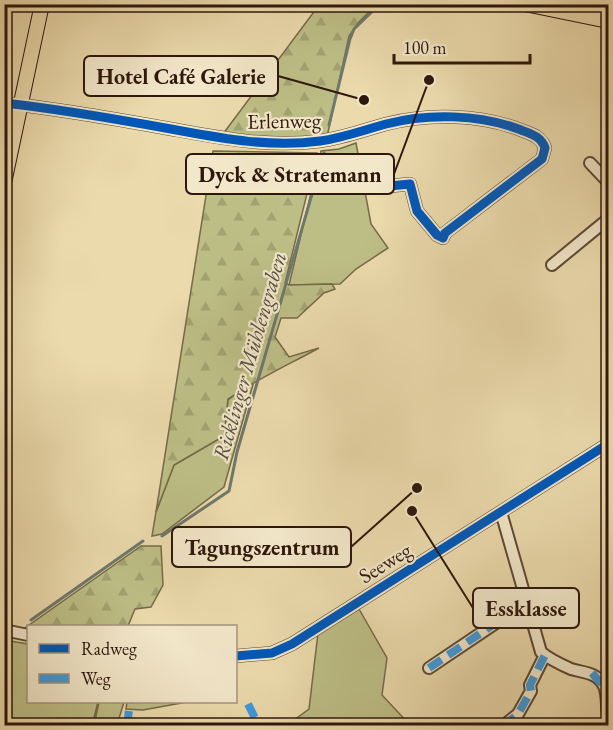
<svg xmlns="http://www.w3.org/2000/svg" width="613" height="730" font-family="'EB Garamond',serif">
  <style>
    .green { fill: #bdbe86; stroke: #766a49; stroke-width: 1.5 }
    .forest { fill: url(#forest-firs); stroke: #766a49; stroke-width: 1.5 }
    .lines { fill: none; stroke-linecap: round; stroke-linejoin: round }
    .stream { stroke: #6e796e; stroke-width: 3 }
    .minor-casing { stroke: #5d4834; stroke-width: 14 }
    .major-casing { stroke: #2e170c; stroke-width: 16 }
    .minor { stroke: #f2e7c9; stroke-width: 10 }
    .major { stroke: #ebdaac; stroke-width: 14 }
    .quiet { stroke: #3d9ade; stroke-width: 8; stroke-dasharray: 15 8; stroke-linecap: butt }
    .cycleway-casing { stroke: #f2e7c9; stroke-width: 13 }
    .cycleway { stroke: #0057b8; stroke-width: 9 }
    .labels { text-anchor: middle; stroke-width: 4.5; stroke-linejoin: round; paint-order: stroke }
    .street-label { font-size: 21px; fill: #2e170c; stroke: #f2e7c9 }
    .water-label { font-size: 22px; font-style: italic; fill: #535045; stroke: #f2e7c9 }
    .leader { fill: none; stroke: #2e170c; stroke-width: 2 }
    .callout-dot { fill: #2e170c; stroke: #f2e7c9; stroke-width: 2 }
    .callout { fill: #f2e7c9; stroke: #2e170c; stroke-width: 2 }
    .callout-label { font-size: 22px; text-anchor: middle; font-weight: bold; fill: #2e170c }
  </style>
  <defs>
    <pattern id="forest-firs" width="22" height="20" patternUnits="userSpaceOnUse" patternTransform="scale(1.5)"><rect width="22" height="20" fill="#bdbe86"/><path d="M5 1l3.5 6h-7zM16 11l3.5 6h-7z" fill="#a3a372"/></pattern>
  </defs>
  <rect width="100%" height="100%" fill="#ebdaac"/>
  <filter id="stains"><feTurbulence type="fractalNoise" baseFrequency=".00333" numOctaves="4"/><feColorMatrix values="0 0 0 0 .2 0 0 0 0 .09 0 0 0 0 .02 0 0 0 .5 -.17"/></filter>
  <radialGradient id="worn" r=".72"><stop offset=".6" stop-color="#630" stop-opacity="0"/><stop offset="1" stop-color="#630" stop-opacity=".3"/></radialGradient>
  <path class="green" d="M356 143 371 224 388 248 356 269 340 284 289 285 321 151 339 149Z
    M254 381 224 487 162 534 152 536 156 512 174 465 224 436 228 400Z
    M359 609 387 658 382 695 410 725 286 726 309 709 318 633Z
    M4 640 28 644V702H98L92 725H5Z
    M99 702H124L117 725H94Z
    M127 702H187L143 710 126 709Z"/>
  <path class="forest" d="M319 5H376L359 22 349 36 327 137 275 139 223 134Z
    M213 151 317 153 285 283 289 285 332 284 335 289 324 293 297 318H281L275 337 289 357 319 348C288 365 257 379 228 399L224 436 174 465 156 512Z
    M141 546H161L163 585 151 607 135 609 128 626H28V631L22 630Z"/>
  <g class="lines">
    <path class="stream" d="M329 125 350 39 354 29 380 4
      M162 536 229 491 237 452 324 153
      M31 620 143 541"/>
    <defs>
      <path id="minor" d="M4 103C60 109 116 119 171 129 220 138 270 148 320 141 342 138 364 130 386 124 428 113 480 114 521 130 531 134 541 136 545 148L542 159 445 233 443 238 437 235 417 211 410 184 369 188
        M590 163 608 182
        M552 265 608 219
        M501 512 541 652C549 659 562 665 571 669 584 673 597 672 604 686 608 696 606 705 608 715
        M4 630 28 635
        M236 656 272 653 292 644 608 444
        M429 668 527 602
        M503 726 518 714 531 691 530 685 545 655"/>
      <path id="major" d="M525 4 608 21
        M589 4 608 9
        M4 183 42 4"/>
    </defs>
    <use href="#minor" class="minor-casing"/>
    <use href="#major" class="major-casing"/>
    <use href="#minor" class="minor"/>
    <use href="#major" class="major"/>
    <path class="quiet" d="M429 668 527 602
      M592 673C599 681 606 688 607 699 608 705 607 709 608 715
      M248 704 259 726
      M127 726 130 702
      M503 726 518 714 531 691 530 685 545 655"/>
    <defs>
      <path id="cycleway" d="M4 103C60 109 116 119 171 129 220 138 270 148 320 141 342 138 364 130 386 124 428 113 480 114 521 130 531 134 541 136 545 148L542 159 445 233 443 238 437 235 417 211 410 184 369 188
        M236 656 272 653 292 644 608 444"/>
    </defs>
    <use href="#cycleway" class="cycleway-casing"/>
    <use href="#cycleway" class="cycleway"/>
  </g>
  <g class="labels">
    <g class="street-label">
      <text transform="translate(284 121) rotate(-1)" y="7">Erlenweg</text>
      <text transform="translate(385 563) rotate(-32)" y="7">Seeweg</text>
    </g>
    <g class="water-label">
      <text transform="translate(249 356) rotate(-74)" y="8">Ricklinger Mühlengraben</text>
    </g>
  </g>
  <path class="leader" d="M364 100L278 76M429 80L394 174M417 488L351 547M412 511L473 608"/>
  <g class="callout-dot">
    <circle cx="364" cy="100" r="6"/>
    <circle cx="429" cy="80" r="6"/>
    <circle cx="417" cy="488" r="6"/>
    <circle cx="412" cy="511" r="6"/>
  </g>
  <g class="callout">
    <rect x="84" y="56" width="194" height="40" rx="6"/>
    <rect x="186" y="154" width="208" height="40" rx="6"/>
    <rect x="172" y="527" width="179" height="40" rx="6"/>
    <rect x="473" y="588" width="106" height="40" rx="6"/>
  </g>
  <g class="callout-label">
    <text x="181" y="84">Hotel Café Galerie</text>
    <text x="290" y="182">Dyck &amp; Stratemann</text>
    <text x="262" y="555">Tagungszentrum</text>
    <text x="526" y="616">Essklasse</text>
  </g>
  <rect width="613" height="730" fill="none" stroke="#ebdaac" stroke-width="24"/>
  <rect x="6" y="6" width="601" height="718" fill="none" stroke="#2e170c" stroke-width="3"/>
  <rect x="12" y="12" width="589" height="706" fill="none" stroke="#2e170c" stroke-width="1.5"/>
  <rect x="27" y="625" width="210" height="78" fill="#f2e7c9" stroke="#a4947d" stroke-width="1.5"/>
  <rect x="39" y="644" width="30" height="9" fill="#0057b8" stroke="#a4947d" stroke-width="1.5"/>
  <text x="81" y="655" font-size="18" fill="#2e170c">Radweg</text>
  <rect x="39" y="674" width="30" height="9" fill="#3d9ade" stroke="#a4947d" stroke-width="1.5"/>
  <text x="81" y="685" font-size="18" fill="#2e170c">Weg</text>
  <path d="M394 54v9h136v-9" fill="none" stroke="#2e170c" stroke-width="3"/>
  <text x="403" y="54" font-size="18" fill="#2e170c" stroke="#f2e7c9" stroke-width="4.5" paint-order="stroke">100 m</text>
  <rect width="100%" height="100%" filter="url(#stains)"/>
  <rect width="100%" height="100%" fill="url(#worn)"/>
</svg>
